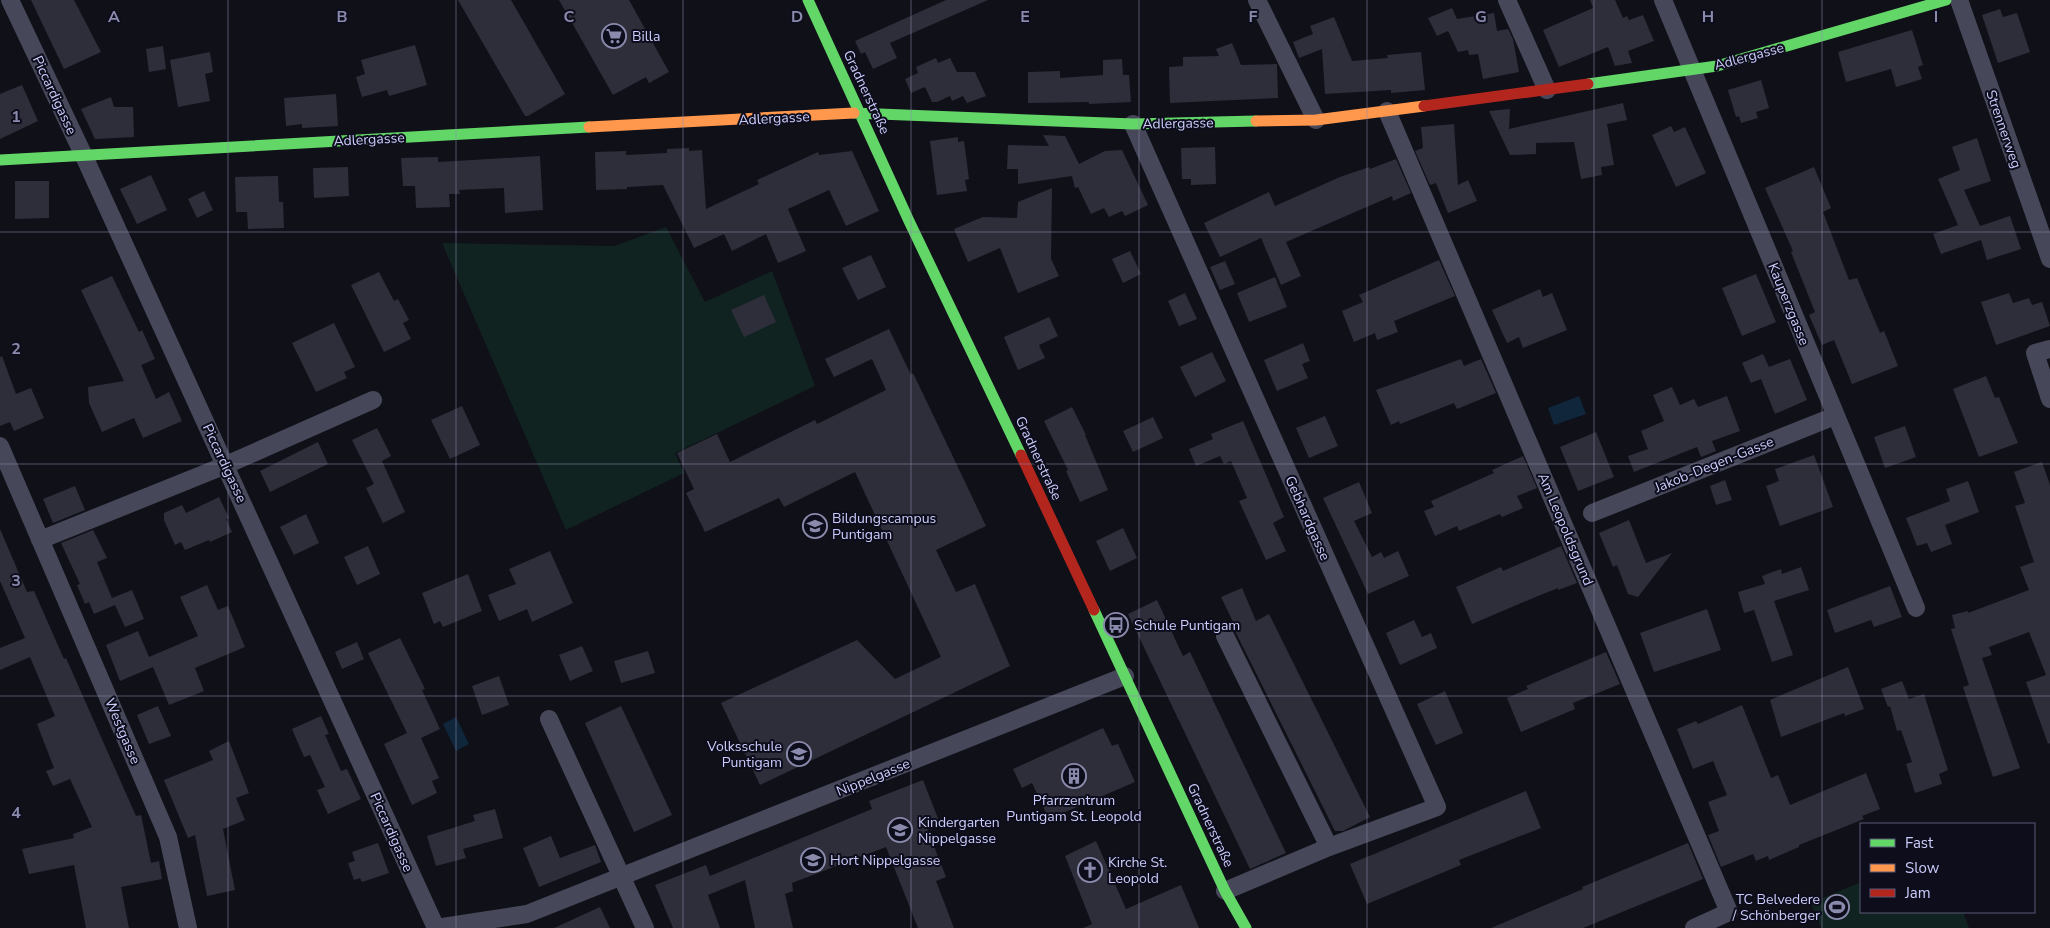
<svg xmlns="http://www.w3.org/2000/svg" width="2050" height="928" font-family="'Nunito Sans',sans-serif">
  <style>
    .green { fill: #102321 }
    .water { fill: #0f263b }
    .building { fill: #2e2e3b }
    .lines { fill: none; stroke-linecap: round; stroke-linejoin: round }
    .street { stroke: #464759; stroke-width: 18 }
    .fast { stroke: #63d668; stroke-width: 11 }
    .slow { stroke: #ff974d; stroke-width: 11 }
    .jam { stroke: #b3261e; stroke-width: 11 }
    .grid { fill: none; stroke: #8a8aac; stroke-width: 1; stroke-opacity: 0.55 }
    .labels { text-anchor: middle; stroke-width: 4; stroke-linejoin: round; paint-order: stroke }
    .poi-label { font-size: 14px; fill: #cbccfb; stroke: #0d0d1c; text-anchor: start }
    .street-label { font-size: 14px; fill: #cbccfb; stroke: #0d0d1c }
    .grid-label { font-size: 16px; text-anchor: middle; font-weight: bold; fill: #8a8aac; stroke: #0d0d1c; stroke-width: 4; stroke-linejoin: round; paint-order: stroke }
  </style>
  <rect width="100%" height="100%" fill="#101018"/>
  <path class="green" d="M666 227 705 302 772 271 815 386 675 453 684 473 566 530 442 243 615 246Z
    M1861 882V912H1963L1969 928H1821L1811 903Z"/>
  <path class="water" d="M1579 396 1586 414 1554 425 1548 408Z
    M456 717 469 744 456 751 443 724Z"/>
  <path class="building" d="M31 0H74L101 52 64 69Z
    M458 0H511L565 94 528 116H525Z
    M559 0H629L669 72 649 83 646 77 613 95Z
    M946 0H988L890 43 897 58 873 69 865 52 861 54 855 41Z
    M1590 0H1615L1623 18 1627 16 1629 20 1643 15 1654 41 1628 51 1632 63 1615 66 1608 47 1559 67 1543 30 1593 8Z
    M1452 8 1457 19 1494 13 1497 31 1508 29 1513 39 1519 72 1483 79 1478 54 1469 55 1468 50 1458 52 1448 31 1437 36 1428 18Z
    M2000 9 2003 17 2017 13 2030 52 1998 63 1982 15Z
    M1334 17 1352 61 1388 58 1387 55 1421 52 1425 90 1391 93V90L1325 94 1322 49 1299 58 1293 42 1313 34 1310 26Z
    M1912 30 1923 65 1918 67 1922 79 1896 87 1891 69 1846 82 1838 52Z
    M1232 43 1241 65 1277 64 1278 98 1170 103 1169 67 1183 66V57L1219 56 1216 49Z
    M415 45 427 85 389 96 387 90 362 97 356 77 365 74 361 60Z
    M163 46 166 69 149 72 146 49Z
    M210 52 213 72 205 74 210 101 178 107 170 60Z
    M936 58 938 63 950 58 957 72H975L986 96 967 103 963 96 952 101 950 96 937 102H932L925 87 911 93 905 79 918 73 916 67Z
    M1122 59 1123 75H1129L1131 102 1089 104V102L1028 103V72L1060 71V78L1103 75V60Z
    M1761 80 1769 108 1756 112 1758 118 1741 123 1739 116 1736 117 1728 90Z
    M22 85 38 121 0 139V94Z
    M336 94 338 126 302 128V124L286 126 284 98Z
    M111 97 114 107H133L134 137 95 139 81 109Z
    M1623 103 1627 120 1607 124 1614 165 1601 167 1602 175 1581 179 1574 142 1536 143V154L1510 155 1489 111 1510 109 1509 129Z
    M1454 124 1458 185 1468 180 1477 201 1448 213 1436 183 1430 185 1415 151 1423 148 1421 127Z
    M1671 126 1674 132 1685 127 1706 173 1676 187 1652 135Z
    M1043 135 1065 136 1079 164 1105 151 1122 150 1148 205 1125 216 1122 211 1109 217 1104 208 1091 214 1078 187 1075 188 1072 176 1018 184V169H1007L1008 145 1049 146Z
    M958 137V142L964 141 969 179 965 180 967 191 937 195 930 141Z
    M1977 138 1991 181 1964 190 1980 226 2010 216 2021 249 1987 260 1981 240 1941 254 1933 234 1958 225 1938 179 1960 170 1952 147Z
    M1215 147 1216 184 1191 185V179H1182L1181 148Z
    M689 148V151L702 150 706 209 759 184 757 180 818 152 819 155 852 151 879 211 846 226 829 190 788 209 806 251 778 263 766 234 732 251 724 234 694 248 663 185 627 187V189L596 190 595 152 626 151V155L667 153V149Z
    M540 156 543 210 505 213 504 188 459 190 460 194H449L450 207 416 208 415 186H403L401 158 438 157V162Z
    M1396 159 1411 193 1393 201 1392 196 1286 242 1301 276 1281 285 1261 238 1220 257 1204 223 1269 192 1275 206 1340 177 1369 167 1370 169Z
    M348 167 349 196 314 198 313 168Z
    M1814 167 1831 208 1823 212 1849 280 1857 278 1880 333 1884 331 1898 366 1852 384 1834 340 1822 345 1809 315 1815 312 1791 252 1793 251 1765 188Z
    M151 175 167 210 137 224 120 189Z
    M278 176 279 202H283L284 228 248 229 247 212H236L235 177Z
    M15 181H49V218L15 219Z
    M1052 188 1051 259 1059 276 1018 293 1000 248 968 262 954 229 983 217 1017 218 1018 202Z
    M204 191 213 210 197 218 188 199Z
    M1130 251 1141 274 1123 283 1112 259Z
    M871 255 886 287 858 300 842 268Z
    M1439 260 1455 296 1394 321 1398 332 1377 340 1375 333 1354 342 1342 311 1363 302 1359 295Z
    M1225 261 1235 284 1220 290 1210 267Z
    M379 272 394 301 398 299 409 320 403 323 411 339 384 352 351 285Z
    M1756 274 1776 322 1742 336 1722 288Z
    M112 276 139 332 142 330 155 359 141 365 156 399 169 392 182 421 143 438 134 418 102 432 89 403 88 387 124 381 81 290Z
    M1275 277 1287 307 1249 322 1237 293Z
    M1540 289 1543 297 1552 293 1567 330 1523 348 1519 337 1507 343 1492 310Z
    M1185 293 1197 319 1179 326 1168 301Z
    M2009 293 2013 303 2029 298 2032 305 2042 302 2050 326 1996 345 1981 302Z
    M764 295 776 322 744 337 731 310Z
    M1049 317 1058 336 1039 345 1045 358 1018 370 1004 337Z
    M334 323 355 367 344 372 347 378 316 392 292 343Z
    M889 329 911 375 913 373 986 526 936 550 956 592 975 584 1010 666 760 785 721 703 857 640 895 679 941 657 855 472 784 507 779 498 705 532 686 493 694 489 677 453 717 434 730 462 815 420 817 424 886 390 872 359 834 377 825 359Z
    M1303 343 1310 361 1302 364 1308 378 1277 391 1264 360Z
    M1212 352 1226 381 1195 397 1180 367Z
    M1763 354 1769 367 1790 359 1807 400 1775 414 1761 379 1751 383 1742 363Z
    M2 356 16 394 31 388 44 418 14 431 10 422 0 426V357Z
    M1461 359 1464 366 1481 359 1496 393 1457 409 1454 403 1400 424 1399 421 1391 425 1376 390Z
    M1986 376 1995 398 1999 397 2018 443 1979 457 1953 389Z
    M1672 387 1680 405 1694 399 1698 407 1727 396 1740 431 1712 441 1716 451 1701 457 1697 447 1634 472 1628 456 1648 449 1641 431 1664 421 1653 395Z
    M462 406 480 445 450 459 431 420Z
    M1072 407 1086 435H1085L1108 490 1080 502 1066 471 1068 470 1044 421Z
    M1325 416 1338 446 1309 458 1296 428Z
    M1153 417 1163 438 1133 452 1123 431Z
    M1243 421 1284 517 1273 523 1286 551 1266 560 1239 501 1247 498 1231 461 1224 464 1220 456 1196 466 1189 449 1213 439 1211 434Z
    M1905 426 1916 457 1885 468 1874 437Z
    M377 428 391 456 382 461 405 512 383 523 366 488 374 484 352 440Z
    M1596 432 1614 477 1578 491 1560 447Z
    M318 442 328 464 270 492 260 471Z
    M1814 455 1833 507 1780 526 1766 486 1779 481 1775 469Z
    M1523 456 1537 488 1517 496 1523 508 1502 517 1500 514 1459 531 1457 526 1435 536 1424 511 1434 507 1431 501 1494 473 1492 470Z
    M2042 462 2050 485V743L2048 744 2026 682 2046 675 2029 632 1989 647 1992 655 1982 658 2020 768 1993 777 1963 687 1969 685 1951 629 1955 628 1952 615 1968 611V613L2029 590 2020 567 2034 562 2015 506 2025 503 2014 472Z
    M1725 480 1732 500 1716 505 1710 486Z
    M1968 481 1979 512 1945 525 1952 544 1931 552 1927 543 1917 546 1906 518 1950 501 1946 489Z
    M1359 482 1372 513 1354 521 1372 557 1381 552 1384 558 1398 551 1409 576 1368 594 1323 498Z
    M75 486 85 510 53 523 43 499Z
    M219 497 229 518 226 519 232 532 210 542 209 540 185 550 181 542 175 545 164 520V513L182 505 186 513Z
    M306 514 319 543 294 555 280 527Z
    M1629 520 1646 563 1672 553 1638 597 1628 594 1617 565 1613 567 1599 533Z
    M1123 528 1137 558 1110 571 1096 541Z
    M0 529 27 592 34 591 64 659 66 658 136 816 141 815 151 863 159 861 162 879 121 887 129 928H86L74 865 29 874 22 849 74 838 73 834 92 827 70 779 53 786 46 771 54 768 37 724 55 716 30 657 0 670V648L25 638 0 581Z
    M93 530 107 558 97 562 112 598 132 590 144 619 125 627 115 605 94 614 89 602 85 604 77 585 80 584 61 543Z
    M368 546 380 574 357 585 344 557Z
    M1561 546 1577 583 1558 590V588L1538 596 1472 624 1456 587 1501 567 1503 571Z
    M550 551 573 603 532 622 527 609 499 621 488 595 516 584 509 569Z
    M1801 567 1809 590 1774 601 1793 655 1772 662 1754 610 1744 613 1738 592 1765 584 1762 576 1781 569 1782 574Z
    M468 574 482 611 443 627 440 621 434 624 422 593Z
    M207 585 218 610 228 606 245 647 195 668 204 691 169 705 153 667 120 681 106 645 138 631 149 657 198 636 180 597Z
    M1890 586 1902 617 1874 627 1871 620 1835 633 1827 610Z
    M1242 588 1256 621 1269 614 1370 817 1343 831H1335L1235 631 1237 630 1221 597Z
    M1157 600 1183 656 1190 652 1286 853 1250 869 1128 614Z
    M1707 609 1721 650 1654 672 1640 633Z
    M1414 620 1422 637 1431 633 1437 648 1400 665 1386 633Z
    M400 638 425 689 422 690 440 729 421 738 439 778 432 781 437 793 412 805 384 744 407 733 368 653Z
    M357 642 364 659 342 669 335 652Z
    M582 646 593 671 570 681 559 655Z
    M648 651 655 673 621 683 614 661Z
    M1606 652 1620 684 1573 703 1575 709 1521 732 1507 698 1528 689 1526 686Z
    M1848 667 1864 709 1845 716 1844 713 1781 737 1770 700Z
    M499 676 509 705 482 715 472 686Z
    M1902 681 1909 699 1924 694 1948 770 1939 774 1942 784 1915 793 1906 764 1912 762 1901 730 1897 731 1890 706 1888 707 1881 689Z
    M1445 691 1463 733 1436 745 1417 704Z
    M1742 705 1771 778 1778 775 1790 805 1866 773 1880 809 1862 816 1864 819 1799 845V847L1769 860 1768 856 1756 861 1753 854 1721 867 1708 835 1719 831 1708 802 1727 795 1713 761 1693 769 1677 729 1696 721 1698 724Z
    M158 706 171 736 149 744 137 715Z
    M621 706 672 815 634 832 585 723Z
    M321 716 329 734 325 735 341 771 347 769 361 799 328 814 317 790 325 787 310 755 304 757 292 729Z
    M1103 728 1112 746 1118 744 1135 782 1049 819 1032 783 1022 788 1013 769Z
    M229 741 249 793 236 798 245 820 223 829 235 890 207 896 195 835 188 838 164 780 213 760 209 751Z
    M923 780 939 821 926 826 946 877 936 881 954 928H918L886 847 792 883 793 891 785 894 793 928H755L745 880 708 895 720 928H673L655 885 706 865 710 876 872 809 869 801Z
    M1526 791 1541 828 1459 860 1461 865 1367 904 1350 864Z
    M495 809 503 838 463 849 466 858 436 866 427 836 475 821 473 815Z
    M551 836 560 858 595 845 601 862 539 887 523 848Z
    M1096 841 1126 909 1181 885 1199 928H1083L1092 924 1065 856Z
    M378 843 389 873 362 882 360 878 354 880 348 863 355 861 352 852Z
    M1688 843 1703 879 1583 928H1491L1583 889 1582 887Z
    M600 907 610 928H554Z"/>
  <g class="lines">
    <path class="street" d="M10 0 83 154 436 928
      M1257 0 1316 120
      M1507 0 1547 90
      M1663 0 1916 608
      M1959 0 2050 259
      M1387 111 1729 912 1694 928
      M1133 124 1437 807 1329 847 1225 891
      M2050 349 2035 353 2050 399
      M0 446 168 837 188 928
      M1592 513 1835 416
      M40 540 226 465 373 400
      M1225 636 1329 847
      M549 719 645 928
      M436 928 527 914 1125 676"/>
    <path class="fast" d="M808 0 909 221 1021 455
      M1588 84 1717 66 1946 0
      M854 113 1133 124 1256 121
      M0 160 589 127
      M1094 610 1225 891 1246 928"/>
    <path class="slow" d="M1256 121 1316 120 1424 106
      M589 127 854 113"/>
    <path class="jam" d="M1424 106 1588 84
      M1021 455 1094 610"/>
  </g>
  <path class="grid" d="M228 0V928M456 0V928M683 0V928M911 0V928M1139 0V928M1367 0V928M1594 0V928M1822 0V928M0 232H2050M0 464H2050M0 696H2050"/>
  <defs>
    <symbol id="supermarket-ring" viewBox="-11 -11 22 22"><circle r="9.5" fill="#0d0d1c" stroke="#8a8aac" stroke-width="1.5"/><path d="M-6-5.5h2.5l.6 2H6L4.5 2H-2.5L-4.4-4H-6ZM-1.5 3.2a1.3 1.3 0 1 0 .1 0ZM3 3.2a1.3 1.3 0 1 0 .1 0Z" fill="#8a8aac"/></symbol>
    <symbol id="school-ring" viewBox="-11 -11 22 22"><circle r="9.5" fill="#0d0d1c" stroke="#8a8aac" stroke-width="1.5"/><path d="M0-5L7-2L0 1L-7-2ZM-4 1L0 2.5L4 1V4Q0 6-4 4Z" fill="#8a8aac"/></symbol>
    <symbol id="bus-ring" viewBox="-11 -11 22 22"><circle r="9.5" fill="#0d0d1c" stroke="#8a8aac" stroke-width="1.5"/><path d="M-5-6H5V4H4V6H2V4H-2V6H-4V4H-5ZM-3.5-4V0h7V-4ZM-3.5 1.2v1.5H-2V1.2ZM2 1.2v1.5H3.5V1.2Z" fill="#8a8aac"/></symbol>
    <symbol id="building-ring" viewBox="-11 -11 22 22"><circle r="9.5" fill="#0d0d1c" stroke="#8a8aac" stroke-width="1.5"/><path d="M-4-6H4V6H1V3H-1V6H-4ZM-2.5-4.3h1.7v1.8h-1.7ZM.8-4.3h1.7v1.8H.8ZM-2.5-1h1.7V.8h-1.7ZM.8-1h1.7V.8H.8Z" fill="#8a8aac"/></symbol>
    <symbol id="church-ring" viewBox="-11 -11 22 22"><circle r="9.5" fill="#0d0d1c" stroke="#8a8aac" stroke-width="1.5"/><path d="M-1.2-6h2.4v3.5h3.3v2.4h-3.3V6h-2.4V-.1h-3.3v-2.4h3.3Z" fill="#8a8aac"/></symbol>
    <symbol id="stadium-ring" viewBox="-11 -11 22 22"><circle r="9.5" fill="#0d0d1c" stroke="#8a8aac" stroke-width="1.5"/><path d="M0-5a6.5 5 0 1 0 0 10a6.5 5 0 1 0 0-10ZM-3.5-1.8h7v3.6h-7Z" fill="#8a8aac"/></symbol>
  </defs>
  <g fill-rule="evenodd">
    <use href="#supermarket-ring" x="600" y="22" width="28" height="28"/>
    <use href="#school-ring" x="801" y="512" width="28" height="28"/>
    <use href="#bus-ring" x="1102" y="611" width="28" height="28"/>
    <use href="#school-ring" x="785" y="740" width="28" height="28"/>
    <use href="#building-ring" x="1060" y="762" width="28" height="28"/>
    <use href="#school-ring" x="886" y="816" width="28" height="28"/>
    <use href="#school-ring" x="799" y="846" width="28" height="28"/>
    <use href="#church-ring" x="1076" y="856" width="28" height="28"/>
    <use href="#stadium-ring" x="1823" y="893" width="28" height="28"/>
  </g>
  <g class="labels">
    <g class="poi-label">
      <text x="632" y="41">Billa</text>
      <text x="832" y="523">Bildungscampus<tspan x="832" dy="16">Puntigam</tspan></text>
      <text x="1134" y="630">Schule Puntigam</text>
      <text x="782" y="751" text-anchor="end">Volksschule<tspan x="782" dy="16">Puntigam</tspan></text>
      <text x="1074" y="805" text-anchor="middle">Pfarrzentrum<tspan x="1074" dy="16">Puntigam St. Leopold</tspan></text>
      <text x="918" y="827">Kindergarten<tspan x="918" dy="16">Nippelgasse</tspan></text>
      <text x="830" y="865">Hort Nippelgasse</text>
      <text x="1108" y="867">Kirche St.<tspan x="1108" dy="16">Leopold</tspan></text>
      <text x="1820" y="904" text-anchor="end">TC Belvedere<tspan x="1820" dy="16">/ Schönberger</tspan></text>
    </g>
    <g class="street-label">
      <text transform="translate(1749 56) rotate(-15)" y="5">Adlergasse</text>
      <text transform="translate(867 92) rotate(65)" y="5">Gradnerstraße</text>
      <text transform="translate(55 95) rotate(65)" y="5">Piccardigasse</text>
      <text transform="translate(774 118) rotate(-3)" y="5">Adlergasse</text>
      <text transform="translate(1178 123) rotate(-1)" y="5">Adlergasse</text>
      <text transform="translate(2004 129) rotate(71)" y="5">Strennerweg</text>
      <text transform="translate(369 139) rotate(-3)" y="5">Adlergasse</text>
      <text transform="translate(1789 304) rotate(68)" y="5">Kauperzgasse</text>
      <text transform="translate(1039 458) rotate(65)" y="5">Gradnerstraße</text>
      <text transform="translate(225 463) rotate(65)" y="5">Piccardigasse</text>
      <text transform="translate(1714 464) rotate(-22)" y="5">Jakob-Degen-Gasse</text>
      <text transform="translate(1308 518) rotate(66)" y="5">Gebhardgasse</text>
      <text transform="translate(1566 529) rotate(67)" y="5">Am Leopoldsgrund</text>
      <text transform="translate(123 731) rotate(67)" y="5">Westgasse</text>
      <text transform="translate(873 777) rotate(-22)" y="5">Nippelgasse</text>
      <text transform="translate(1211 825) rotate(65)" y="5">Gradnerstraße</text>
      <text transform="translate(392 832) rotate(66)" y="5">Piccardigasse</text>
    </g>
  </g>
  <g class="grid-label">
    <text x="114" y="22">A</text>
    <text x="342" y="22">B</text>
    <text x="569" y="22">C</text>
    <text x="797" y="22">D</text>
    <text x="1025" y="22">E</text>
    <text x="1253" y="22">F</text>
    <text x="1481" y="22">G</text>
    <text x="1708" y="22">H</text>
    <text x="1936" y="22">I</text>
    <text x="16" y="122">1</text>
    <text x="16" y="354">2</text>
    <text x="16" y="586">3</text>
    <text x="16" y="818">4</text>
  </g>
  <rect x="1860" y="823" width="175" height="90" fill="#0d0d1c" stroke="#595975"/>
  <rect x="1870" y="839" width="25" height="8" fill="#63d668" stroke="#595975"/>
  <text x="1905" y="848" font-size="15" fill="#cbccfb">Fast</text>
  <rect x="1870" y="864" width="25" height="8" fill="#ff974d" stroke="#595975"/>
  <text x="1905" y="873" font-size="15" fill="#cbccfb">Slow</text>
  <rect x="1870" y="889" width="25" height="8" fill="#b3261e" stroke="#595975"/>
  <text x="1905" y="898" font-size="15" fill="#cbccfb">Jam</text>
</svg>
